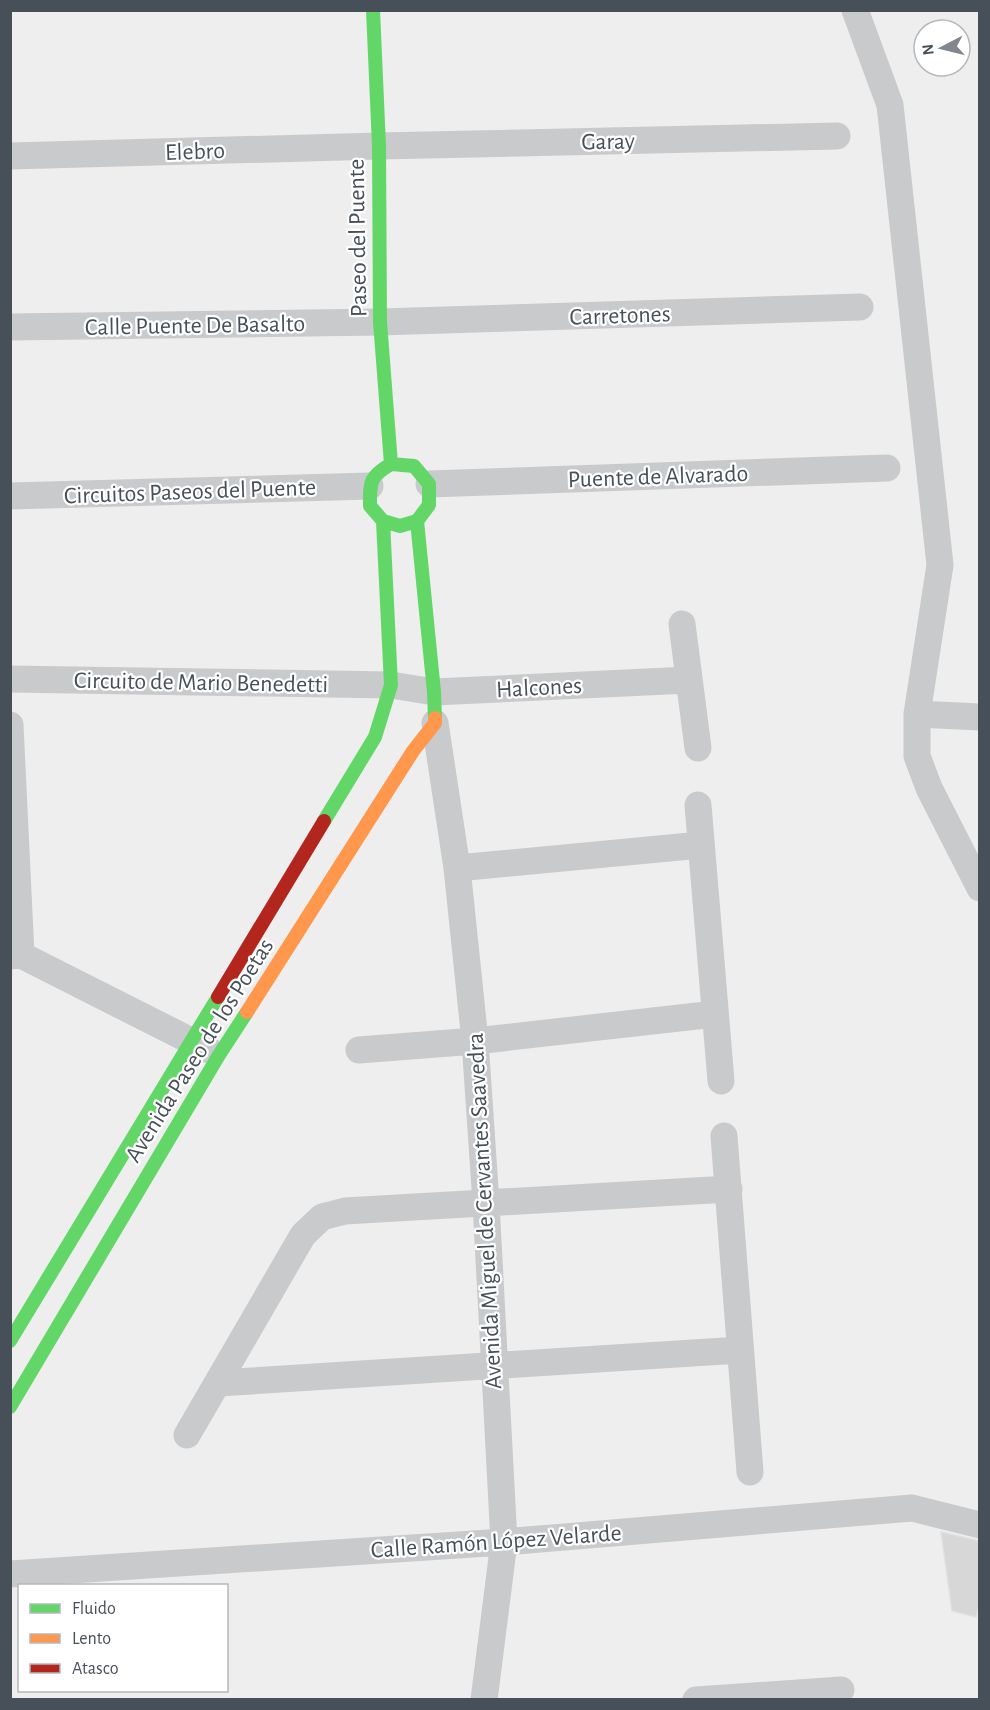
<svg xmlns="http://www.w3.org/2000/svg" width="990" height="1710" font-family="'Alegreya Sans',sans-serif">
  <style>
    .building { fill: #d7d7d8; stroke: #dfe0e1; stroke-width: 1.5 }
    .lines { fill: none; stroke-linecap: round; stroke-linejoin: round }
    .street { stroke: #c8cacc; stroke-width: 27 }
    .fast { stroke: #63d668; stroke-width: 14 }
    .slow { stroke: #ff974d; stroke-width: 14 }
    .jam { stroke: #b3261e; stroke-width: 14 }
    .labels { text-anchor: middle; stroke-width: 4.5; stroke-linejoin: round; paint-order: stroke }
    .street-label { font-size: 24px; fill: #475058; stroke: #fff }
  </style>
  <rect width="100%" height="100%" fill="#eee"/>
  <path class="building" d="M941 1532 980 1541V1601L976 1617 952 1611Z"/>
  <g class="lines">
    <path class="street" d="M855 10 890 105 940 565 917 714V756L929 788 980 888
      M10 156 379 146 837 136
      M10 327 380 322 860 307
      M429 484 887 468
      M10 496 370 486
      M682 624 698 748
      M10 679 391 685 434 692 689 680
      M917 714 980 717
      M435 723 457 868 475 1041 486 1203 504 1542 484 1700
      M10 725 21 955
      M698 805 721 1081
      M457 868 701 845
      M10 956 21 955 209 1050
      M359 1050 475 1041 715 1014
      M724 1136 750 1472
      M219 1383 740 1350
      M187 1435 303 1235 322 1217 345 1211 729 1189
      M10 1574 504 1542 912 1508 980 1525
      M696 1700 841 1690"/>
    <path class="fast" d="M373 10 379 146 380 322 391 464
      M391 464 414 466 429 484V505L417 521 400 526 383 521 370 506C370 482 369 477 391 464Z
      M417 521 434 692 435 718
      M324 821 375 737 391 685 383 521
      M10 1341 218 997
      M10 1407 219 1055 247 1012"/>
    <path class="slow" d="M247 1012 413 751 435 723V718"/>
    <path class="jam" d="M218 997 324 821"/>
  </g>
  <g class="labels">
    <g class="street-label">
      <text transform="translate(608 141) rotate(-1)" y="8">Garay</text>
      <text transform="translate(195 151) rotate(-2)" y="8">Elebro</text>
      <text transform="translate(357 238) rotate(-91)" y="8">Paseo del Puente</text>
      <text transform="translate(620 315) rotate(-2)" y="8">Carretones</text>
      <text transform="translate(195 325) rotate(-1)" y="8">Calle Puente De Basalto</text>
      <text transform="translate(658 476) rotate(-2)" y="8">Puente de Alvarado</text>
      <text transform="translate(190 491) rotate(-2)" y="8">Circuitos Paseos del Puente</text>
      <text transform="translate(201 682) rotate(1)" y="8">Circuito de Mario Benedetti</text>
      <text transform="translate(539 687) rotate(-3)" y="8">Halcones</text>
      <text transform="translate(199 1050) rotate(-58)" y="8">Avenida Paseo de los Poetas</text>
      <text transform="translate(484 1211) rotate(-93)" y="8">Avenida Miguel de Cervantes Saavedra</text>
      <text transform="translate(496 1541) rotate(-4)" y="8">Calle Ramón López Velarde</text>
    </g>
  </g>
  <rect width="990" height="1710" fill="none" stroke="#475058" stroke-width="24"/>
  <rect x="18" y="1584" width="210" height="108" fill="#ffffff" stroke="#b5b9bc" stroke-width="1.5"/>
  <rect x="30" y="1604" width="30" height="9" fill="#63d668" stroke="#b5b9bc" stroke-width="1.5"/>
  <text x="72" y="1614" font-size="18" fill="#475058">Fluido</text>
  <rect x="30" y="1634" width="30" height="9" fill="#ff974d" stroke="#b5b9bc" stroke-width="1.5"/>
  <text x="72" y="1644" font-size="18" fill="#475058">Lento</text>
  <rect x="30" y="1664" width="30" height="9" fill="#b3261e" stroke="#b5b9bc" stroke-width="1.5"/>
  <text x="72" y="1674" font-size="18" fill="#475058">Atasco</text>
  <g transform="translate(942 48) rotate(263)"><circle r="28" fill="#ffffff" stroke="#b5b9bc" stroke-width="1.5"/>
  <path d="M0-4.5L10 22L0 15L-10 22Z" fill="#81878c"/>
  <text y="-9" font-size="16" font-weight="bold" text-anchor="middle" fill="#475058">N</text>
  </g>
</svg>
